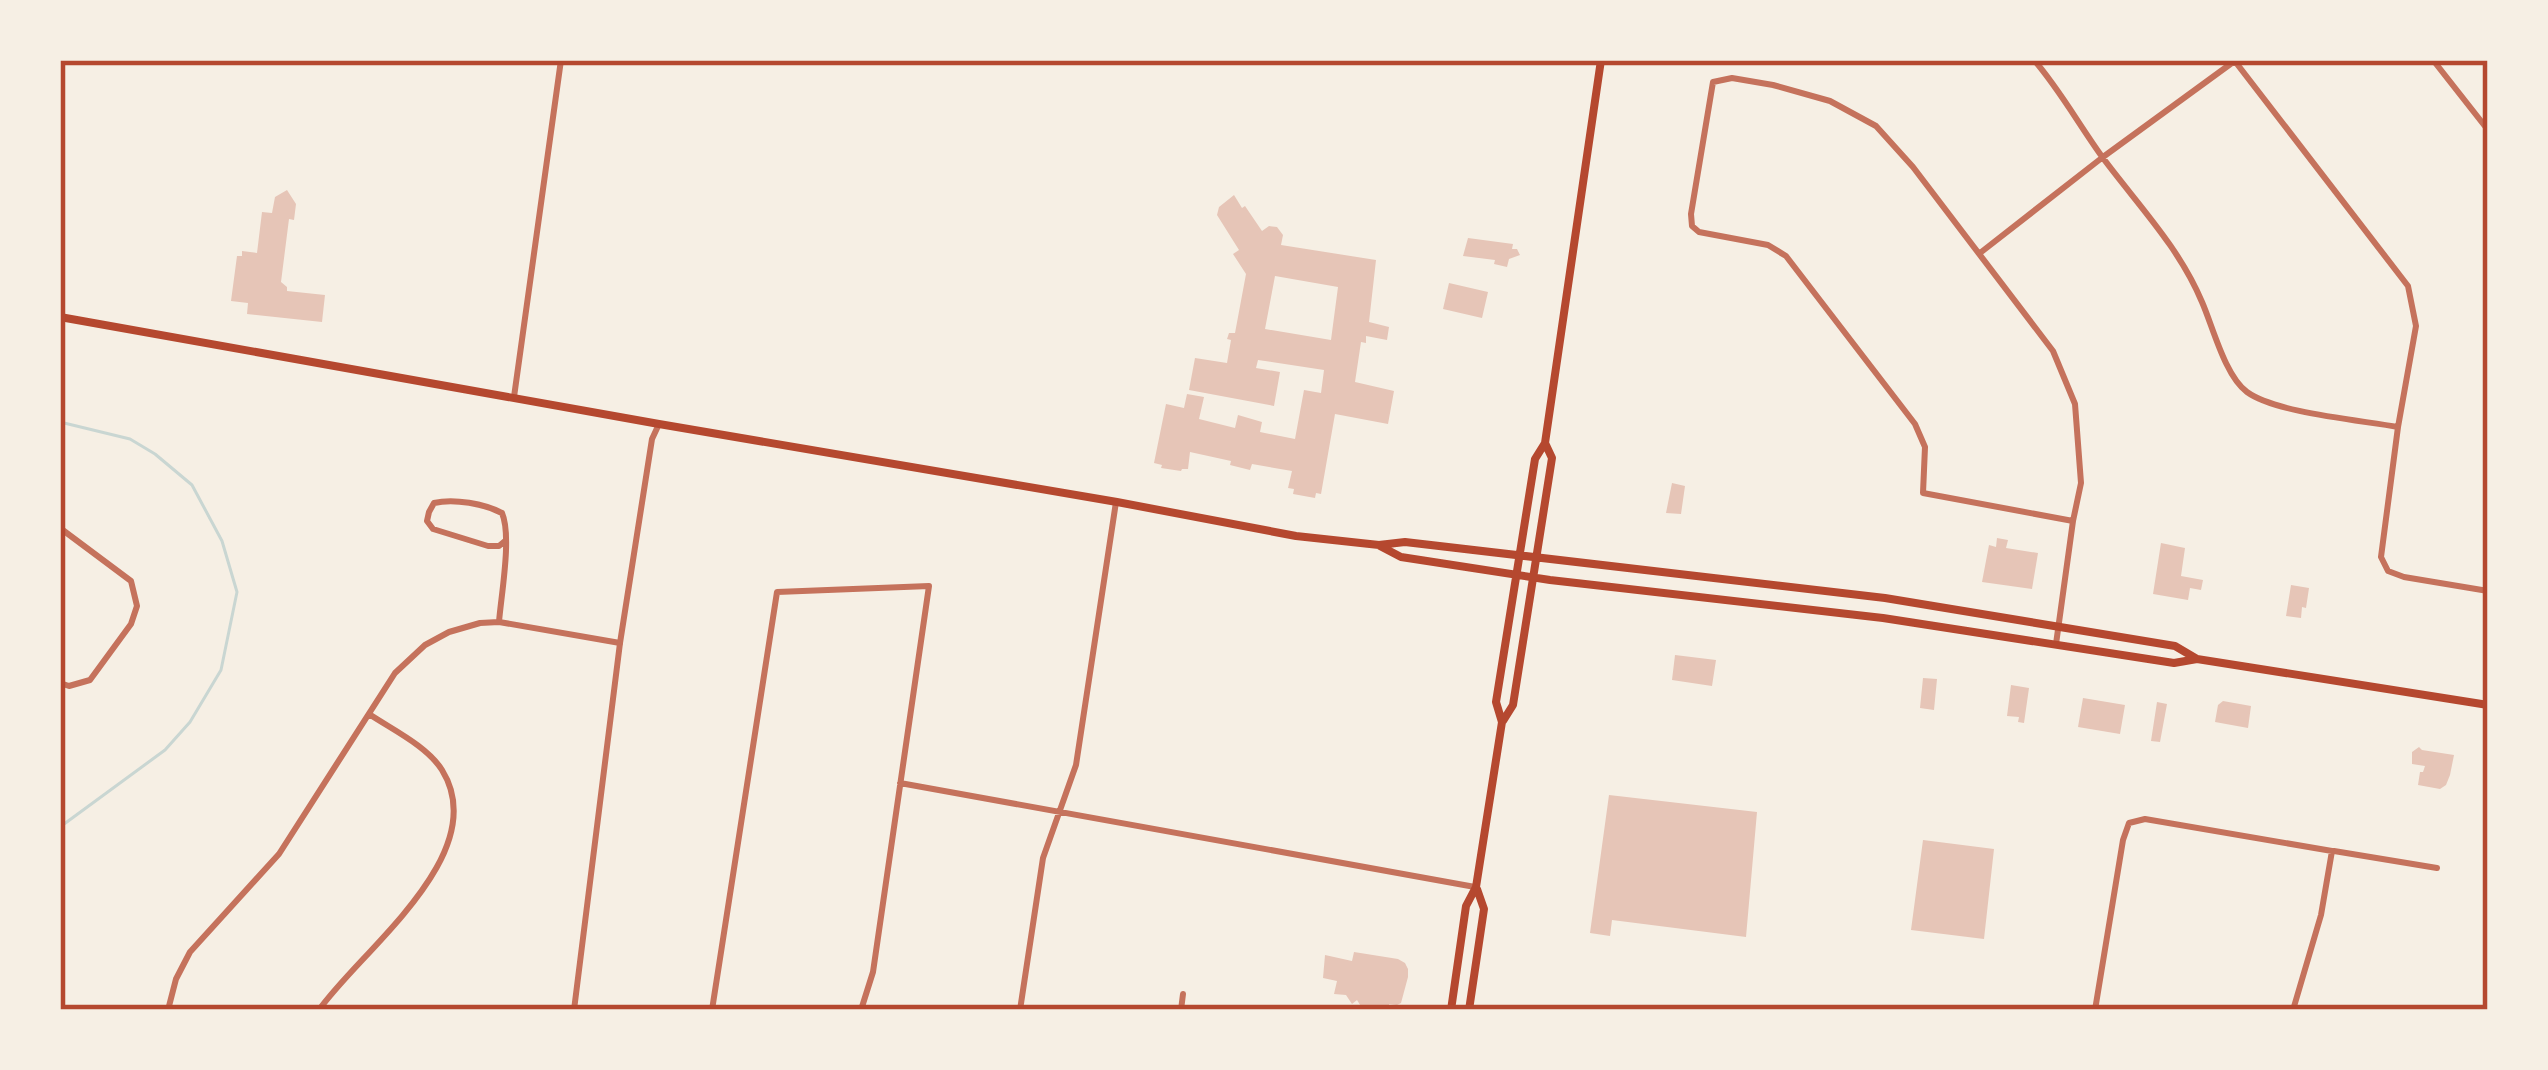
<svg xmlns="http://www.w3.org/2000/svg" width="2548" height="1070" font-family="'Crimson Pro',serif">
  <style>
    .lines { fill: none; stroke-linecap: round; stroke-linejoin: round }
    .stream { stroke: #c9d6d2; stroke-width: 3 }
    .building { fill: #e6c5b7; fill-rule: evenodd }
    .minor { stroke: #c5725c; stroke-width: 6 }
    .tertiary { stroke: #c5725c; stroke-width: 6 }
    .secondary { stroke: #b5482f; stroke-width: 8 }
    .neatline { fill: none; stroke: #b5482f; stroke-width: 4.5 }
  </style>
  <rect width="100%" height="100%" fill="#f6efe4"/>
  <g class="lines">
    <path class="stream" d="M60 422 130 439 155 454 192 485 222 541 237 592 221 670 190 722 165 750 60 827"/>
  </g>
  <path class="building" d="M287 190 296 204 294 220 289 219 281 282 287 287V291L325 295 322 322 247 314 248 303 231 301 237 256H242V251L257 253 262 212 272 213 275 197Z
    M1234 195 1242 208 1245 206 1262 231 1269 226 1277 227 1283 235 1281 245 1376 260 1369 322 1389 327 1387 340 1366 336V343L1361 342 1355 382 1394 391 1388 424 1335 414 1321 494 1316 493 1315 498 1293 494 1294 489 1288 488 1292 471 1252 464 1250 470 1230 465 1231 461 1190 452 1188 469H1182L1181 471 1161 468 1162 465 1154 463 1166 404 1184 408 1187 394 1204 397 1199 419 1235 428 1238 415 1262 422 1260 432 1295 439 1304 390 1321 393 1324 370 1258 360 1256 368 1280 372 1274 406 1189 390 1195 358 1227 363 1231 340 1227 339 1229 333H1235L1246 274 1233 254 1239 250 1217 215 1219 207ZM1275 276 1338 287 1331 340 1265 329Z
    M1468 238 1513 244 1512 249H1517L1520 255 1509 259 1507 267 1494 264 1495 260 1463 256Z
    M1449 283 1488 292 1482 318 1443 309Z
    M1672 483 1685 486 1681 514 1666 513Z
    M1997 538 2008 540 2006 548 2038 553 2032 589 1982 582 1989 545 1996 547Z
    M2161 543 2185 548 2181 576 2203 580 2201 590 2190 588 2188 600 2153 594Z
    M2291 585 2309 588 2306 608 2302 607 2301 618 2286 616Z
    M1675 655 1716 660 1712 686 1672 680Z
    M1923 678 1937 679 1934 710 1920 708Z
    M2011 685 2029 688 2024 723 2018 722 2019 717 2007 716Z
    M2083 698 2125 705 2120 734 2078 727Z
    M2223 701 2251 706 2248 728 2215 722 2218 705Z
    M2157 702 2167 704 2160 742 2151 741Z
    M2419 747 2422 750 2454 755 2450 775 2446 785 2440 789 2418 785 2420 772H2423L2425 766 2412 764V752Z
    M1609 795 1757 812 1746 937 1612 920 1610 936 1590 933Z
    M1923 840 1994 849 1984 939 1911 930Z
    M1354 952 1398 959 1405 963 1408 969V977L1401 1003 1397 1005 1389 1004V1010L1362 1008 1357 1000 1352 1004 1346 995 1334 994 1337 981 1323 978 1325 955 1352 961Z"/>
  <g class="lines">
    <path class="minor" d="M2034 60C2060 90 2079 125 2103 158 2138 205 2179 247 2202 302 2213 327 2225 376 2247 392 2276 413 2359 420 2398 427
      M2234 60 2408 286 2416 326 2398 427 2381 557 2388 571 2404 577 2488 591
      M2433 60 2488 130
      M1980 253 2103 157 2236 60
      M60 528 131 581 137 606 131 624 90 680 69 686 60 683
      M499 622C501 596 512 536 502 513 485 504 454 498 434 503L429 512 427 521 433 529 488 546H499L505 541
      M2056 644 2073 521 2081 483 2075 404 2053 351 1913 167 1876 126 1830 101 1773 85 1732 78 1713 82 1691 214 1692 226 1699 232 1768 245 1786 256 1915 424 1925 447 1923 493 2073 521
      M900 783 1475 887
      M2334 851 2437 868
      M168 1010 176 979 190 952 279 854 395 673 425 645 449 632 480 623 499 622 620 643
      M319 1010C360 951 494 854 442 770 427 746 393 730 369 714
      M712 1010 777 592 929 586 873 972 861 1010
      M1020 1010 1043 858 1076 765 1116 502
      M1181 1010 1183 994
      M2095 1010 2123 840 2129 823 2145 819 2332 851 2321 915 2293 1010"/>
    <path class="tertiary" d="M514 397 561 60
      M574 1010 620 643 652 439 659 424"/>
    <path class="secondary" d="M60 317 659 424 1117 502 1296 536 1379 545 1405 542 1885 598 2175 646 2197 659
      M1380 546 1401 557 1550 580 1883 618 2174 663 2197 659 2488 705
      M1503 721 1513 705 1552 458 1545 443
      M1451 1010 1466 906 1476 887 1502 722 1496 702 1535 459 1545 443 1601 60
      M1469 1010 1484 909 1477 889"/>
  </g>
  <rect width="2548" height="1070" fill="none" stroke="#f6efe4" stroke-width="126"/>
  <rect x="63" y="63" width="2422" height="944" class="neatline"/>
</svg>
